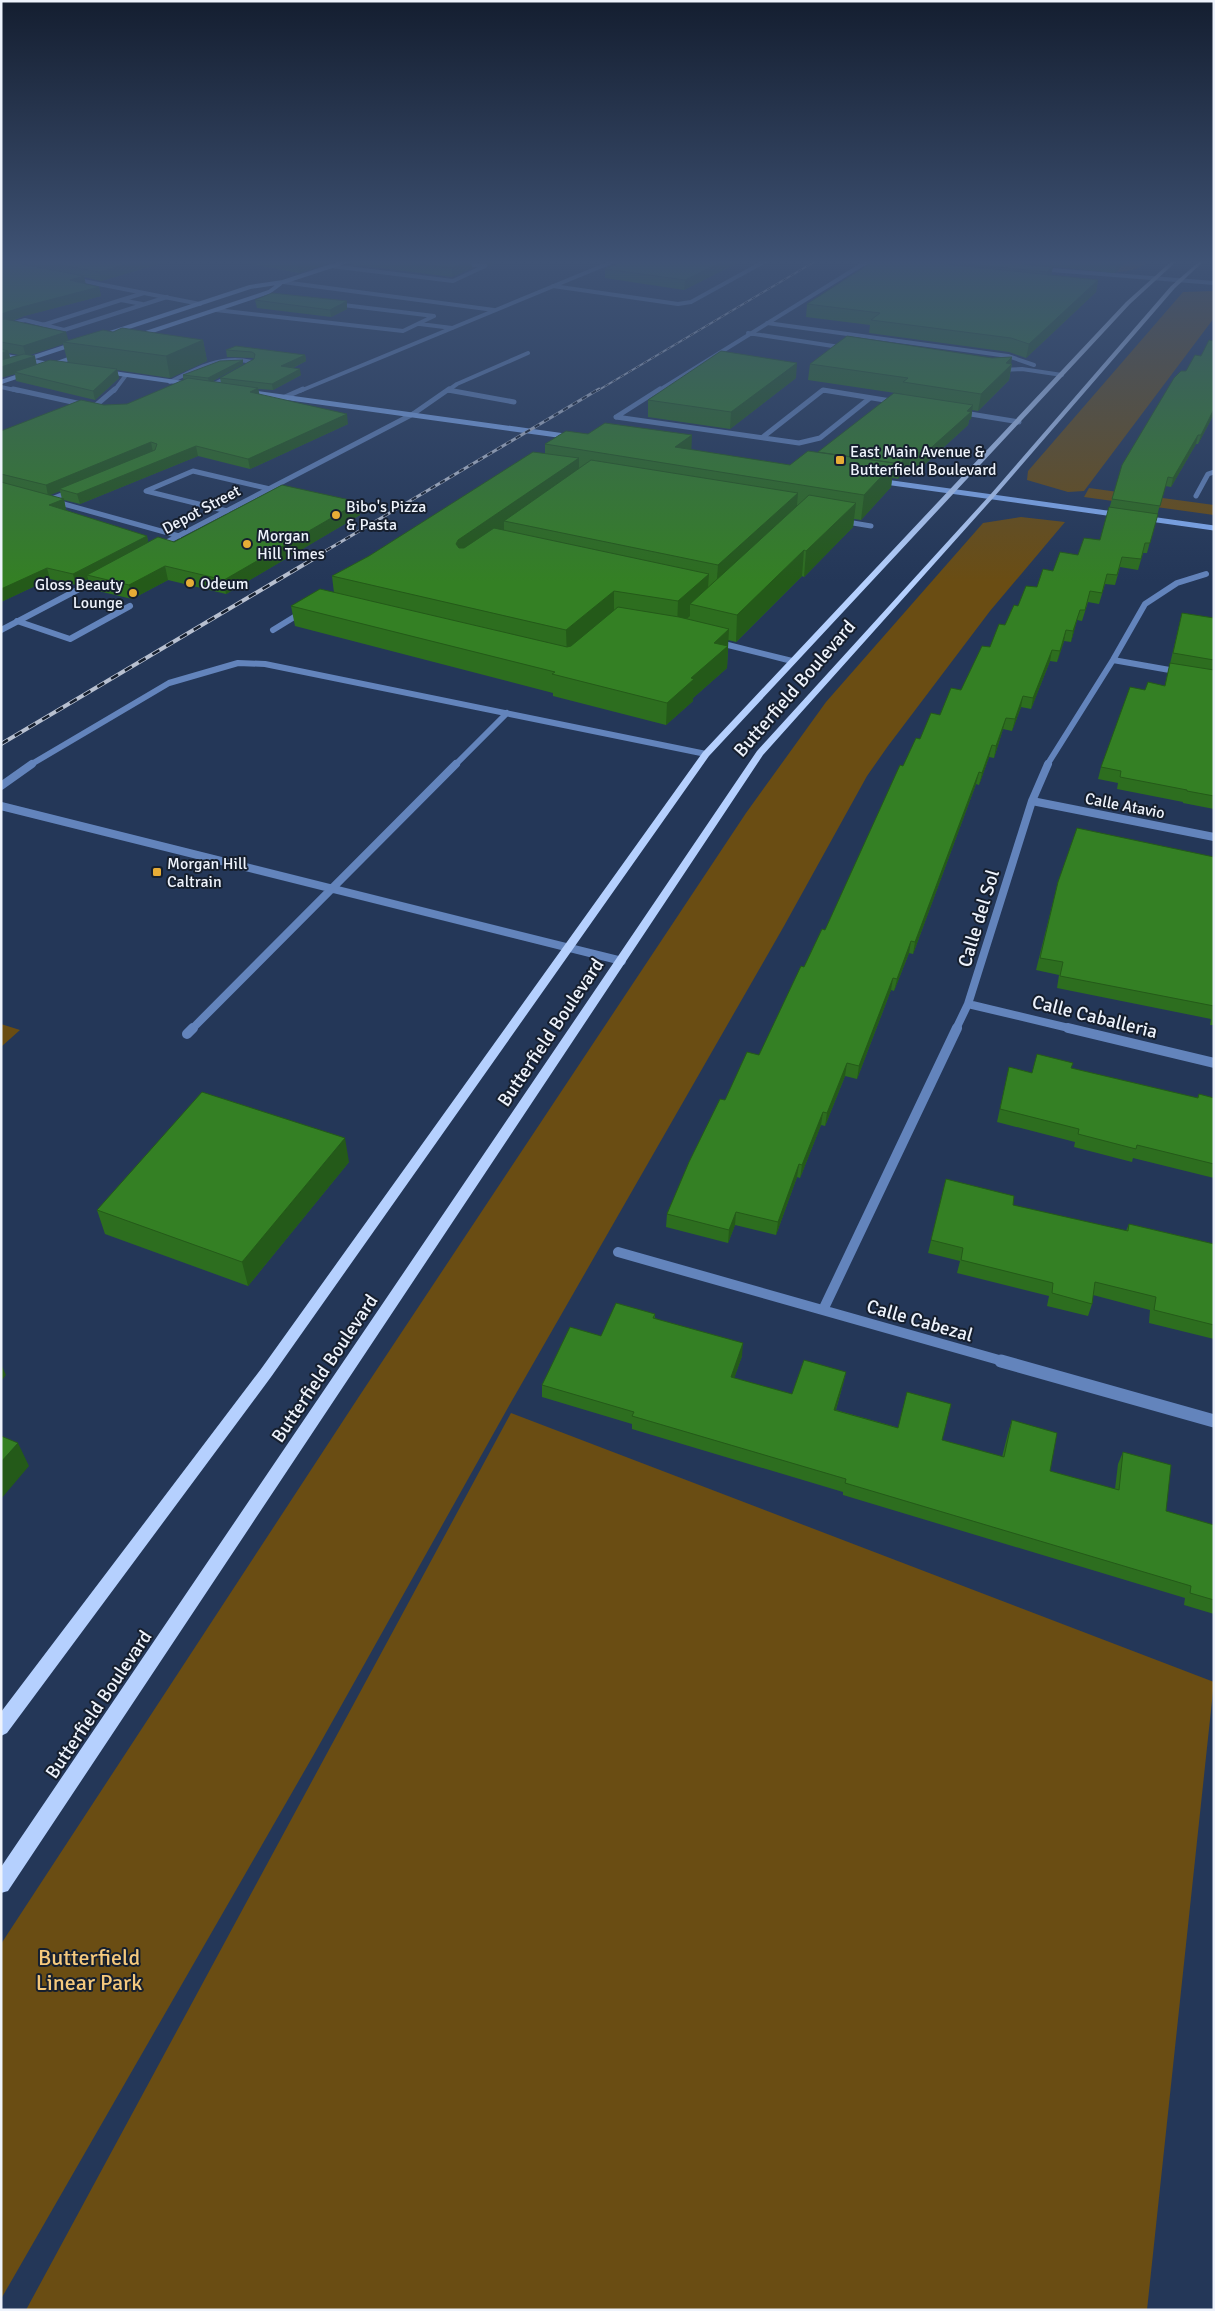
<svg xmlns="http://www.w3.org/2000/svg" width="1215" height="2311" font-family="Signika,sans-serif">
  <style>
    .green { fill: #6a4d13 }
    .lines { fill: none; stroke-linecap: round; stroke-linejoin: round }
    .lane-far4 { stroke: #6384bc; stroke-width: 4 }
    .lane-far3 { stroke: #6384bc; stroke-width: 5 }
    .lane-far2 { stroke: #6384bc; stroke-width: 6 }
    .lane-far1 { stroke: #6384bc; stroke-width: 8 }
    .lane { stroke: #6384bc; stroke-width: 10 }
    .street-far5 { stroke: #6384bc; stroke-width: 4 }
    .street-far4 { stroke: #6384bc; stroke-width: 5 }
    .street-far3 { stroke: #6384bc; stroke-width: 6 }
    .street-far2 { stroke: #6384bc; stroke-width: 8 }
    .street-far1 { stroke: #6384bc; stroke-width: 10 }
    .street { stroke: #6384bc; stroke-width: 13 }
    .secondary-far1 { stroke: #84aff6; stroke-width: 4 }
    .secondary { stroke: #84aff6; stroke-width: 5 }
    .primary { fill: #b5d0fe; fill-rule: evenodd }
    .rail-far2-casing { stroke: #b8c0d0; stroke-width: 2 }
    .rail-far1-casing { stroke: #b8c0d0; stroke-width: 3 }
    .rail-casing { stroke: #b8c0d0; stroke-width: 4 }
    .rail-far2 { stroke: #161f2e; stroke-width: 1; stroke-dasharray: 4.5; stroke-linecap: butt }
    .rail-far1 { stroke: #161f2e; stroke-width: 2; stroke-dasharray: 5.5; stroke-linecap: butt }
    .rail { stroke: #161f2e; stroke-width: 2.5; stroke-dasharray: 8; stroke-linecap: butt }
    .wall { fill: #2d6e1f; fill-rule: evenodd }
    .shaded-wall { fill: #245a19 }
    .building { fill: #348024; stroke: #245a19 }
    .poi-dot { fill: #e7ac36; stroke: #161f2e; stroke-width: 2 }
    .labels { text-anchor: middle; stroke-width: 4; stroke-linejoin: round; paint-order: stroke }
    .far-poi-label { font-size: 16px; fill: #eef3fc; stroke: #161f2e; text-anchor: start }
    .far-street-label { font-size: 16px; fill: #eef3fc; stroke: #161f2e }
    .street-label { font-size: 19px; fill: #eef3fc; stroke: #161f2e }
    .near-park-label { font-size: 22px; fill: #f5c97d; stroke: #161f2e }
  </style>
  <rect width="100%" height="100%" fill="#243758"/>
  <path class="green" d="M1132 259H1153C1137 271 1118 277 1099 266Z
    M1214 291V318L1084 491 1068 492 1027 480 1028 471 1183 292Z
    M1089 488 1214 505V515L1084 497Z
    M1021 517 1065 522 990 611 888 746 867 776 784 926 510 1404 313 1756 1 2299V1944L358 1398 746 813 826 702 983 523Z
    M1 1024 20 1030 1 1047Z
    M511 1413 1214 1682 1147 2310H26Z"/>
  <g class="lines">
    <path class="lane-far4" d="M331 266 453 281 485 266 460 263
      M283 282 494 310
      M553 286 678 304 691 302 769 259
      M121 300 144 293
      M216 310 403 331 434 316 335 304
      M767 323 1008 356 1034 365
      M420 324 452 328
      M43 325 121 300 142 304
      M1 327 25 320 64 330 167 297
      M748 333 846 348
      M999 370 1022 369 1062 375
      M170 382C197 368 221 355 252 362V364L209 387
      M1 387 19 391
      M448 390 452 391
      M114 391 126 375
      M447 391 457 384 528 353
      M658 391 863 264 882 266
      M822 391H828"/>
    <path class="lane-far3" d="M13 389 86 405
      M448 390 514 402
      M95 406 115 389
      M958 412 1019 422
      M413 414 449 389
      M616 417 660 389
      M616 417 799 443 820 438 870 398
      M763 437 823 390 897 402
      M1196 496 1208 474 1214 472
      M49 500 74 490
      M227 511 146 491 193 471 270 489"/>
    <path class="lane-far2" d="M17 621 70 639 130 606
      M30 765 169 683 238 663 265 664 706 754
      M455 765 507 713"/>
    <path class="lane-far1" d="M1 786 32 764
      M1 806 622 961
      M192 1029 456 764"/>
    <path class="lane" d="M187 1034 193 1028"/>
    <path class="street-far5" d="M1039 269 1214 283
      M73 279 200 304
      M300 391 619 259"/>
    <path class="street-far4" d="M285 397 303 389
      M53 501 179 536
      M841 521 871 526
      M159 546 413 414"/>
    <path class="street-far3" d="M1 630 100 578
      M273 630 304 611
      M716 642 792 661
      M1113 660 1181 672
      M1047 765 1113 660 1145 604 1177 583 1206 574"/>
    <path class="street-far2" d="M1032 801 1214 837
      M968 1004 1073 1029
      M956 1029 968 1004 1032 801 1048 764"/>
    <path class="street-far1" d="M1068 1028 1214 1063
      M618 1252 1006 1362
      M823 1310 957 1028"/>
    <path class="street" d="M1001 1361 1214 1421"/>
    <path class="secondary-far1" d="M101 336 250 287 283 282 353 259
      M137 336 269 292 280 284
      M1 355 54 365
      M49 366 80 355
      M1 368 77 343
      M106 372 190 384
      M1 382 28 373"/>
    <path class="secondary" d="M247 392 572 437
      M878 481 1121 515
      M1143 518 1214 528"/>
    <path class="primary" d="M1174 259H1179L1130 304 709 756 271 1377 7 1733 1 1736V1712L261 1369 703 752 1126 302Z
      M1202 259H1206L1175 288 994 497 763 755 8 1891 1 1893V1867L757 751 990 495 1171 286Z"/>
    <defs>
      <path id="rail-far2" d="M597 391 819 259"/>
      <path id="rail-far1" d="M317 556 599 389"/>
      <path id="rail" d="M1 744 320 555"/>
    </defs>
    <use href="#rail-far2" class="rail-far2-casing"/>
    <use href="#rail-far1" class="rail-far1-casing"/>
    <use href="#rail" class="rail-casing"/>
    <use href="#rail-far2" class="rail-far2"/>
    <use href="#rail-far1" class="rail-far1"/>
    <use href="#rail" class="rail"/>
  </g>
  <path class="wall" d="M1 259H176L101 281 84 277 85 284 99 287 101 296 24 316 12 321 68 341 113 332 203 340 207 361 170 378 117 370 119 378 95 400 16 381 15 374 3 377H1ZM63 344 68 363 37 365 30 355ZM9 353 19 355 10 357Z
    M224 259H342L299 273Z
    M348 259H504L489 266 485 262 471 261 472 268 452 277 349 264Z
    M629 259H745L684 290 605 278V269Z
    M915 259 1053 267 1051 275 1098 280 1096 292 1026 358 1009 352 869 333 870 325 806 317 807 304 905 262 915 261Z
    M975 259H1128L1115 273Z
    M255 300 347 309 331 317 257 308Z
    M1214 341V414L1198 444H1196L1171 487 1165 486 1147 553H1143L1138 570 1120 567 1115 585 1105 584 1099 604 1088 602 1082 621 1077 620 1071 642 1064 641 1057 662 1050 661 1031 709 1021 707 1012 731 1003 729 994 758 989 757 979 785 976 784 913 954 909 953 894 991 891 990 857 1079 845 1076 825 1126 821 1125 800 1178 797 1177 776 1235 735 1225 728 1243 666 1227 667 1214 725 1100 759 1055 804 967 825 930 903 766 920 739 961 690 1018 606 1053 571 1100 540 1112 499 1186 371Z
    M226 350 305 355 306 361 293 368 301 375 273 390 258 389 259 394 348 424 250 469 198 456 80 504 64 500 66 510H65L147 536 148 542H174L359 502 360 515 226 594 168 580 132 599 90 589 88 579 76 585 50 579 1 602V431L104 405 127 404 185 380 183 379V375L243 364 211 382 221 383 220 378 254 359 253 358 227 357ZM60 491 62 499 49 495Z
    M810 364H1012L1009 380 978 411 972 410 971 419 969 420 968 425 922 467 909 465 898 479 892 478 891 487 861 520 854 519 853 527 804 577 802 576 736 642 728 640V646L727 668 693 698V701L666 725 553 696V693L295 626 291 606 334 593 332 576 369 556 545 454V444L691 450 790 465 818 452 902 394 808 380Z
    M796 378 730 429 648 417V400Z
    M1182 613 1214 618V809L1183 803V802L1117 789 1118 783 1098 779 1101 767 1145 690 1165 685Z
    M1214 857V1025H1210L1211 1019 1057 988 1059 975 1036 970 1058 882Z
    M1009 1067 1032 1073 1071 1068 1197 1098 1199 1094 1214 1098V1178L1133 1158 1132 1162 1074 1147 1075 1142 997 1122Z
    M349 1162 248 1286 105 1234 97 1210Z
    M946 1179 1013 1205 1126 1231 1129 1224 1214 1244V1339L1149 1323 1150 1310 1093 1295 1092 1304 1088 1316 1047 1306 1049 1296 957 1273 960 1261 928 1253Z
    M655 1314V1318L742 1356 734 1378 792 1394 846 1372 843 1384 836 1410 1002 1457 1008 1433 1012 1420 1050 1471 1115 1489 1118 1464 1123 1452 1166 1511 1214 1525V1614L1184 1605 1185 1598 843 1495V1492L632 1429V1424L542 1397V1385L601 1336Z"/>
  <path class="shaded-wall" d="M144 259H176L101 281 99 272Z
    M314 259H342L299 273 298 264Z
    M471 259 472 268 452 277V268Z
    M488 259H504L489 266Z
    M728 259H745L684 290 685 280Z
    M1123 259H1128L1115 273 1117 265Z
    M1053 267 1051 274 1046 280 1047 272Z
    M84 276 86 285 70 280Z
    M1098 280 1096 292 1026 358 1029 344Z
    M99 287 101 296 24 316 1 324V314L22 307Z
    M347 301V309L331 317 330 310Z
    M66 332 69 342H63V344L26 356 23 346Z
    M203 340 207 361 170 378 166 356Z
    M8 351 11 361 1 364V353Z
    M305 355 306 361 282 373 281 366Z
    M35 356 37 366 14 372 15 374 3 377 1 372V367Z
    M1012 357 1009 380 978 411 981 394 1006 363Z
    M243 360V364L209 383 208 378Z
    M797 363 796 378 730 429 731 412Z
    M117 369 119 378 95 400 93 391Z
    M300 369 301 375 273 390 272 384Z
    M258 388 260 397 250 392Z
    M973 405 971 419 969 420 968 425 922 467 924 454Z
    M1214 409V414L1198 444 1201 435Z
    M347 414 348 424 250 469 248 459Z
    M692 435 691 458 675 447Z
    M1198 435 1196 444 1171 487 1173 478Z
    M151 442 153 452 59 489 60 491 48 496 46 485Z
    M196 446 198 456 80 504 77 494Z
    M911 451 909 465 898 479 899 465Z
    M579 458V482L504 521V535L460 566 456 544 458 540Z
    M894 463 891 487 861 520 864 495Z
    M798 493 796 518 716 592 718 565Z
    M64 499 66 510 52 516 49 505Z
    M359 502 360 515 226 594 224 580Z
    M856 503 853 527 804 577 806 551Z
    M147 536 149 547 87 575 88 579 76 585 73 574Z
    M804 550 802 576 736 642 737 615Z
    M165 566 168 580 132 599 129 585Z
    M47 568 50 579 1 602V589Z
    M709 574 707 600 690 604V616L677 628 678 601Z
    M614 591V617L567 658 566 630Z
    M1080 610 1077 620 1071 642 1073 631Z
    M729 629 727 668 693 698V701L666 725 667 703 714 643Z
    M1066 630 1064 641 1057 662 1060 651Z
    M1052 650 1050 661 1031 709 1033 698Z
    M1023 696 1021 707 1012 731 1015 719Z
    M1006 718 1003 729 994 758 996 746Z
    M992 745 989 757 979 785 982 773Z
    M979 772 976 784 913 954 915 942Z
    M911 941 909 953 894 991 897 979Z
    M893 978 891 990 857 1079 859 1066Z
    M847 1063 845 1076 825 1126 827 1113Z
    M823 1112 821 1125 800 1178 802 1165Z
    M345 1138 349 1162 248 1286 242 1262Z
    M799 1164 797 1177 776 1235 778 1222Z
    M736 1212 735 1225 728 1243 729 1230Z
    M743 1343 742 1356 730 1390 731 1377Z
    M1 1364 6 1375 1 1381Z
    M846 1372 843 1384 832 1423 834 1410Z
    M18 1443 29 1466 1 1499V1462Z"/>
  <path class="building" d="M31 259H144L99 272Z
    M271 259H314L298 264Z
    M375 259H471L452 268Z
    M629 259H728L685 280 605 269Z
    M877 259 905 262 908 260 1098 280 1029 344 1011 338 871 320 880 313 807 304Z
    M919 259H973L1053 267 1047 272Z
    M1049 259H1123L1117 265Z
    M1 260 84 276 70 280 99 287 22 307 1 314Z
    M272 293 347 301 330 310 255 300Z
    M5 319 66 332 23 346 1 342V320Z
    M122 328 203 340 166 356 63 342 103 330 113 332Z
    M847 336 992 358 1012 357 1006 363 1012 364 981 394 903 382 908 378 810 364Z
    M1209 340 1214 341V409L1201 435H1198L1173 478 1168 477 1160 506 1112 499 1122 465 1174 378 1181 371H1186L1195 355 1201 356Z
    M236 346 305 355 281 366 300 369 272 384 220 378 254 359 255 354 252 352 226 350Z
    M1 349 8 351 1 353Z
    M721 351 797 363 731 412 648 400Z
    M24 354 35 356 1 367V360Z
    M50 360 117 369 93 391 14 372Z
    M243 360 208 378 183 375 220 361Z
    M188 378 258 388 250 392 347 414 248 459 196 446 77 494 59 489 155 450 157 444 151 442 46 485 1 474V431L81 400 104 405 127 404Z
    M894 393 973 405 967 411 971 412 924 454 911 451 899 465 894 464V463L818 452Z
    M605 423 692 435 675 447 790 465 808 451 894 463 864 495 545 444 566 431 588 434Z
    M533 452 579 458 458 540 456 544 459 548H464L494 528 709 574 678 601 614 591 566 630 332 576 369 556Z
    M591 460 798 493 718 565 504 521Z
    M1 482 64 499 49 505 147 536 73 574 47 568 1 589Z
    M282 485 359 502 224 580 165 566 129 585 87 575 158 537 174 542Z
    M809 495 856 503 806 551 804 550 737 615 690 604Z
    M1109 507 1158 514 1150 543H1145L1141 559 1122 557 1117 575 1107 574 1102 593 1090 591 1085 610H1080L1073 631 1066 630 1060 651 1052 650 1033 698 1023 696 1015 719 1006 718 996 746 992 745 982 773 979 772 915 942 911 941 897 979 893 978 859 1066 847 1063 827 1113 823 1112 802 1165 799 1164 778 1222 736 1212 729 1230 667 1214 689 1162 720 1099 725 1100 747 1052 759 1055 801 966 804 967 822 929 825 930 900 765 903 766 916 738 920 739 931 713 940 715 951 688 961 690 982 646 990 647 999 624 1005 625 1014 605 1018 606 1026 586 1037 587 1043 569 1053 571 1060 552 1078 555 1084 538 1100 540Z
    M320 589 567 647 571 646 618 607 679 617 729 629 714 643 728 646 691 678 694 679 667 703 552 674 555 672 291 606Z
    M1182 613 1214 618V660L1173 653Z
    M1170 663 1214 670V796L1187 791V790L1120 777 1121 771 1101 767 1130 687 1145 690 1148 682 1165 686Z
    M1077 828 1214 857V1006L1060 976 1063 962 1040 958 1058 882Z
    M1037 1054 1073 1063 1071 1068 1198 1098 1199 1094 1214 1098V1164L1137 1145 1136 1149 1078 1134 1079 1129 1000 1109 1009 1067 1032 1073Z
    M202 1092 345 1138 242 1262 97 1210Z
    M946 1179 1014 1196 1013 1205 1128 1231 1129 1224 1214 1244V1325L1154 1310 1156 1297 1095 1282 1092 1304 1052 1293 1053 1283 961 1260 963 1248 931 1240Z
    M616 1303 655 1314 653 1318 743 1343 731 1377 792 1394 804 1360 846 1372 834 1410 898 1428 907 1392 951 1404 942 1440 1004 1457 1012 1420 1057 1433 1050 1471 1119 1490 1123 1452 1171 1465 1166 1511 1214 1525V1600L1190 1593 1191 1586 845 1483 846 1479 632 1416 634 1412 542 1385 570 1327 601 1336Z
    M1 1436 18 1443 1 1462Z"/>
  <linearGradient id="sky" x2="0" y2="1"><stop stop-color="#141e30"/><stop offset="0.45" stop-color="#3f5375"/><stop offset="1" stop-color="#3f5375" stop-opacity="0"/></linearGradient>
  <rect width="1215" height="582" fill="url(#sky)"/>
  <g class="poi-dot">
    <rect x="835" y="455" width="10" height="10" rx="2.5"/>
    <circle cx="336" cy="515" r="5"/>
    <circle cx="247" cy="544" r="5"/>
    <circle cx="190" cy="583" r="5"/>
    <circle cx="133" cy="593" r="5"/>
    <rect x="152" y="867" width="10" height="10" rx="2.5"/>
  </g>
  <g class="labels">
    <g class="far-poi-label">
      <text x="850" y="457">East Main Avenue &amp;<tspan x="850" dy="18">Butterfield Boulevard</tspan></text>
      <text x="346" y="512">Bibo's Pizza<tspan x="346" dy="18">&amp; Pasta</tspan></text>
      <text x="257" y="541">Morgan<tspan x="257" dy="18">Hill Times</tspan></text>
      <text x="200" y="589">Odeum</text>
      <text x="123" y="590" text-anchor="end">Gloss Beauty<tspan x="123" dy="18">Lounge</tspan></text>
      <text x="167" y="869">Morgan Hill<tspan x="167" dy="18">Caltrain</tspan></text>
    </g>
    <g class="far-street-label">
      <text transform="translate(201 509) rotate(-28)" y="6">Depot Street</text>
      <text transform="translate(1125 805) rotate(11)" y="6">Calle Atavio</text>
    </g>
    <g class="street-label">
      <text transform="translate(794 688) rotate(-49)" y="7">Butterfield Boulevard</text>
      <text transform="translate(978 918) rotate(-73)" y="7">Calle del Sol</text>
      <text transform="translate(1095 1016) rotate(14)" y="7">Calle Caballeria</text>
      <text transform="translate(550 1032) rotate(-56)" y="7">Butterfield Boulevard</text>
      <text transform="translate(920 1320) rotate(16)" y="7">Calle Cabezal</text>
      <text transform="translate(324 1368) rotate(-56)" y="7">Butterfield Boulevard</text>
      <text transform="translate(98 1704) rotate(-56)" y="7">Butterfield Boulevard</text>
    </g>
    <g class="near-park-label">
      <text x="89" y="1965">Butterfield<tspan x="89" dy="25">Linear Park</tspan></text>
    </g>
  </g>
  <rect width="1215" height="2311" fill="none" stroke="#eef3fc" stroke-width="5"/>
</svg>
